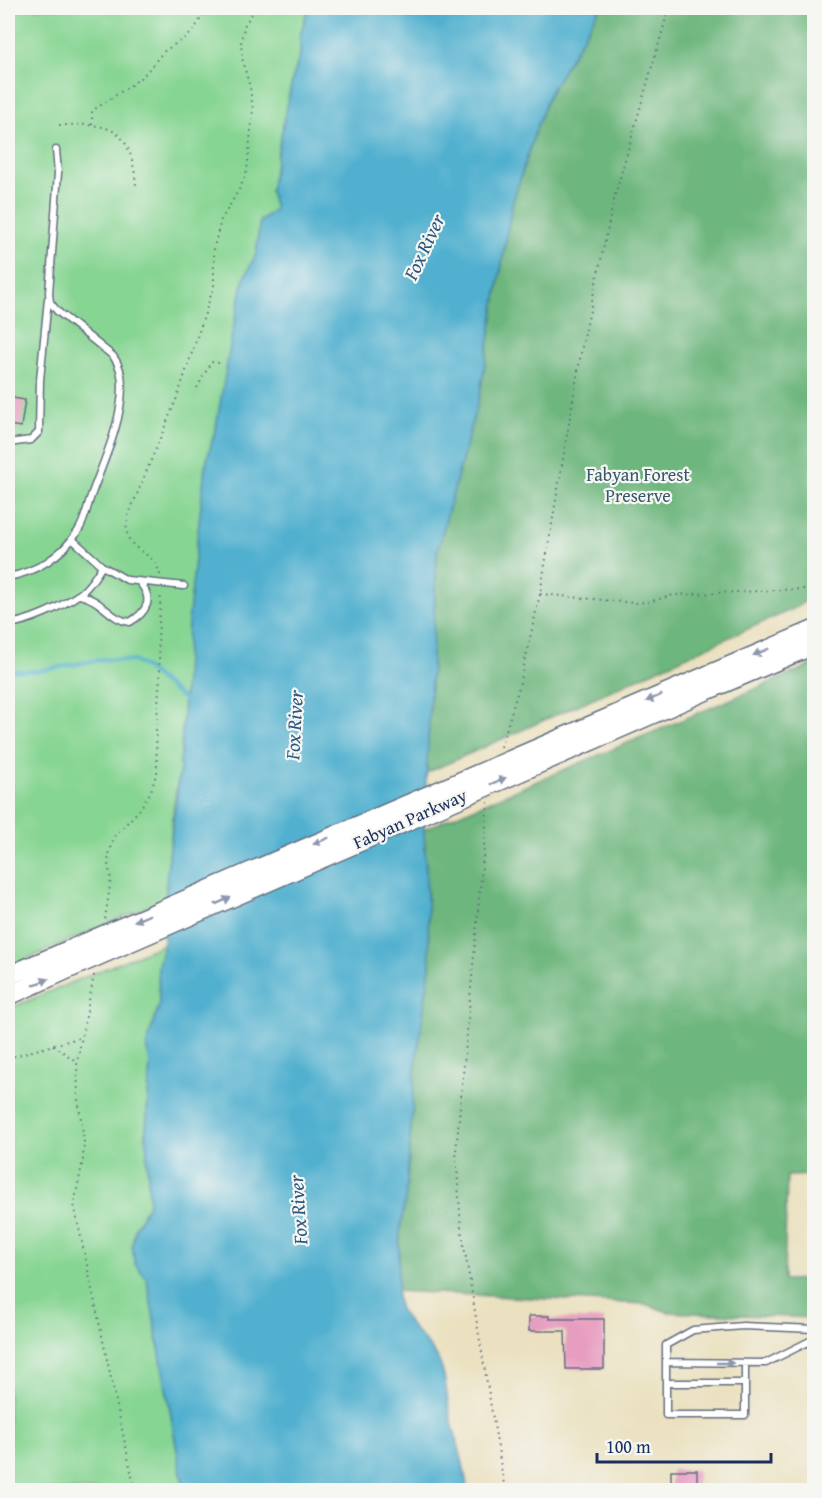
<svg xmlns="http://www.w3.org/2000/svg" width="822" height="1498" font-family="'Gentium Book Plus',serif">
  <style>
    .green { fill: #87d593; stroke: #518278; stroke-width: 1.5 }
    .forest { fill: #6db67d; stroke: #44726e; stroke-width: 1.5 }
    .water { fill: #51b0cf; stroke: #367096; stroke-width: 1.5 }
    .lines { fill: none; stroke-linecap: round; stroke-linejoin: round }
    .stream { stroke: #51b0cf; stroke-width: 4 }
    .building { fill: #e79dc0 }
    .lane-casing { stroke: #646d80; stroke-width: 9 }
    .secondary-casing { stroke: #646d80; stroke-width: 21 }
    .path { stroke: #646d80; stroke-width: 2; stroke-dasharray: 1.5 4.5; stroke-linecap: butt }
    .lane { stroke: #fff; stroke-width: 6 }
    .secondary { stroke: #fff; stroke-width: 18 }
    .secondary-bridge-casing { stroke: #646d80; stroke-width: 21; stroke-linecap: butt }
    .secondary-bridge { stroke: #fff; stroke-width: 18 }
    .oneway { fill: #8d97ae }
    .labels { text-anchor: middle; stroke-width: 4.5; stroke-linejoin: round; paint-order: stroke }
    .park-label { font-size: 18px; fill: #36586b; stroke: #f6f6f2 }
    .street-label { font-size: 18px; fill: #1b2f5e; stroke: #f6f6f2 }
    .water-label { font-size: 20px; font-style: italic; fill: #2b5680; stroke: #f6f6f2 }
  </style>
  <rect width="100%" height="100%" fill="#f6f6f2"/>
  <filter id="ink" filterUnits="userSpaceOnUse"><feTurbulence type="fractalNoise" baseFrequency=".0167" numOctaves="2"/><feDisplacementMap in="SourceGraphic" scale="12" xChannelSelector="R" yChannelSelector="G"/><feConvolveMatrix kernelMatrix="1 2 1 2 8 2 1 2 1" color-interpolation-filters="sRGB"/></filter>
  <filter id="wash" filterUnits="userSpaceOnUse"><feTurbulence type="fractalNoise" baseFrequency=".008" numOctaves="4" result="noise"/><feDisplacementMap in="SourceGraphic" scale="24" xChannelSelector="R" yChannelSelector="G"/><feGaussianBlur stdDeviation="1.35" result="paint"/><feColorMatrix in="noise" values="0 0 0 0 0 0 0 0 0 0 0 0 0 0 0 0 0 1.4 0 .05"/><feComposite in="paint" operator="in"/></filter>
  <g filter="url(#wash)">
    <rect width="100%" height="100%" fill="#ebe1c0"/>
    <path class="green" d="M8 8H308L300 36V55L292 81 270 191 275 209 260 221 256 254 244 279 216 427 205 467 180 768 174 803 165 899 8 967Z
      M164 944 158 965 159 1005 147 1043 150 1064 146 1133 149 1202 135 1229 136 1264 147 1279 184 1490H8V1009Z"/>
    <path class="forest" d="M600 8H814V595L795 608 426 773 437 552 480 393 512 204 535 132 549 94Z
      M814 664V1175L787 1176 784 1280 814 1279V1318L668 1312 645 1304 397 1291 400 1231 406 1195 415 1070 430 967 424 829Z"/>
    <path class="water" d="M308 8H600L549 94 535 132 512 204 480 393 437 552 424 829 430 967 415 1070 406 1195 400 1231 397 1298C401 1325 426 1336 438 1359 446 1375 446 1391 449 1409 454 1436 466 1463 467 1490H184L147 1279 135 1264 132 1246 135 1229 149 1202 146 1133 150 1064 147 1043 159 1005 158 965 163 948 167 873 180 768 188 623 205 467 216 427 233 329 244 279 256 254 260 221 275 209 270 191 292 81 300 55V36Z"/>
    <g class="lines">
      <path class="stream" d="M8 671H37L105 659 133 661 143 666 183 699"/>
    </g>
    <g id="blocks">
      <path class="building" d="M8 397 25 400 21 427 8 425Z
        M529 1316H549V1319H604V1369H566L565 1331H529Z
        M671 1470H697V1486H671Z"/>
    </g>
  </g>
  <g filter="url(#ink)">
    <use href="#blocks" fill-opacity="0" stroke="#646d80" stroke-width="1.5"/>
    <g class="lines">
      <defs>
        <path id="lane" d="M8 443 31 440 39 432 40 380 48 299
          M72 539 102 566 127 580 184 586
          M8 577C36 572 62 556 78 531 85 521 87 507 91 496 103 462 122 423 122 386 122 375 120 365 113 356L57 311 50 302 49 293 58 173 56 150
          M80 595C103 600 110 620 130 622 147 612 154 599 140 583
          M8 624C28 622 61 607 78 595 88 589 96 576 102 566
          M666 1362 766 1363 814 1339
          M745 1363V1415H666V1345L693 1330 743 1326 814 1329
          M666 1383H745"/>
        <path id="secondary" d="M708 675 814 630
          M715 687 814 645
          M8 976 64 952
          M8 996 73 967"/>
      </defs>
      <use href="#lane" class="lane-casing"/>
      <use href="#secondary" class="secondary-casing"/>
      <path class="path" d="M59 125C93 125 122 120 132 160 134 169 136 178 136 188
        M92 125V111L134 83 146 73 163 52 192 33 207 8
        M197 388 211 362 219 363
        M160 575C154 545 119 556 128 516L178 395 214 286V247L221 220 240 188 247 171 253 110 250 88 242 58 241 40 245 24 252 14 262 8
        M540 594 634 603 648 602 674 595 803 589 814 591
        M501 747 519 687 540 594 582 347 615 195 669 8
        M488 802 456 1152 461 1228 505 1490
        M105 919 111 879 108 864 109 853 115 836 140 809 151 791 157 772 156 731 160 676 158 637 161 593
        M94 975 77 1062 78 1099 84 1140 83 1160 74 1205 135 1490
        M53 1045 77 1062
        M8 1058 82 1037"/>
      <use href="#lane" class="lane"/>
      <use href="#secondary" class="secondary"/>
      <defs>
        <path id="secondary-bridge" d="M64 952 708 675
          M73 967 715 687"/>
      </defs>
      <use href="#secondary-bridge" class="secondary-bridge-casing"/>
      <use href="#secondary-bridge" class="secondary-bridge"/>
    </g>
    <defs><path id="oneway-solid" d="M-6-.8H1V-3.2L6.5 0L1 3.2V.8H-6Z" transform="scale(1.5)"/></defs>
    <g class="oneway">
      <use href="#oneway-solid" transform="translate(761 652) rotate(157)"/>
      <use href="#oneway-solid" transform="translate(654 698) rotate(157)"/>
      <use href="#oneway-solid" transform="translate(498 781) rotate(-23)"/>
      <use href="#oneway-solid" transform="translate(321 841) rotate(157)"/>
      <use href="#oneway-solid" transform="translate(223 901) rotate(-24)"/>
      <use href="#oneway-solid" transform="translate(142 918) rotate(157)"/>
      <use href="#oneway-solid" transform="translate(41 982) rotate(-22)"/>
      <use href="#oneway-solid" transform="translate(725 1363)"/>
    </g>
  </g>
  <g class="labels">
    <g class="park-label">
      <text x="638" y="481">Fabyan Forest<tspan x="638" dy="21">Preserve</tspan></text>
    </g>
    <g class="street-label">
      <text transform="translate(410 819) rotate(-24)" y="6">Fabyan Parkway</text>
    </g>
    <g class="water-label">
      <text transform="translate(424 247) rotate(-65)" y="7">Fox River</text>
      <text transform="translate(294 725) rotate(-87)" y="7">Fox River</text>
      <text transform="translate(298 1210) rotate(-94)" y="7">Fox River</text>
    </g>
  </g>
  <rect width="822" height="1498" fill="none" stroke="#f6f6f2" stroke-width="30"/>
  <path d="M597 1453v9h174v-9" fill="none" stroke="#1b2f5e" stroke-width="3"/>
  <text x="606" y="1453" font-size="18" fill="#1b2f5e" stroke="#f6f6f2" stroke-width="4.5" paint-order="stroke">100 m</text>
</svg>
